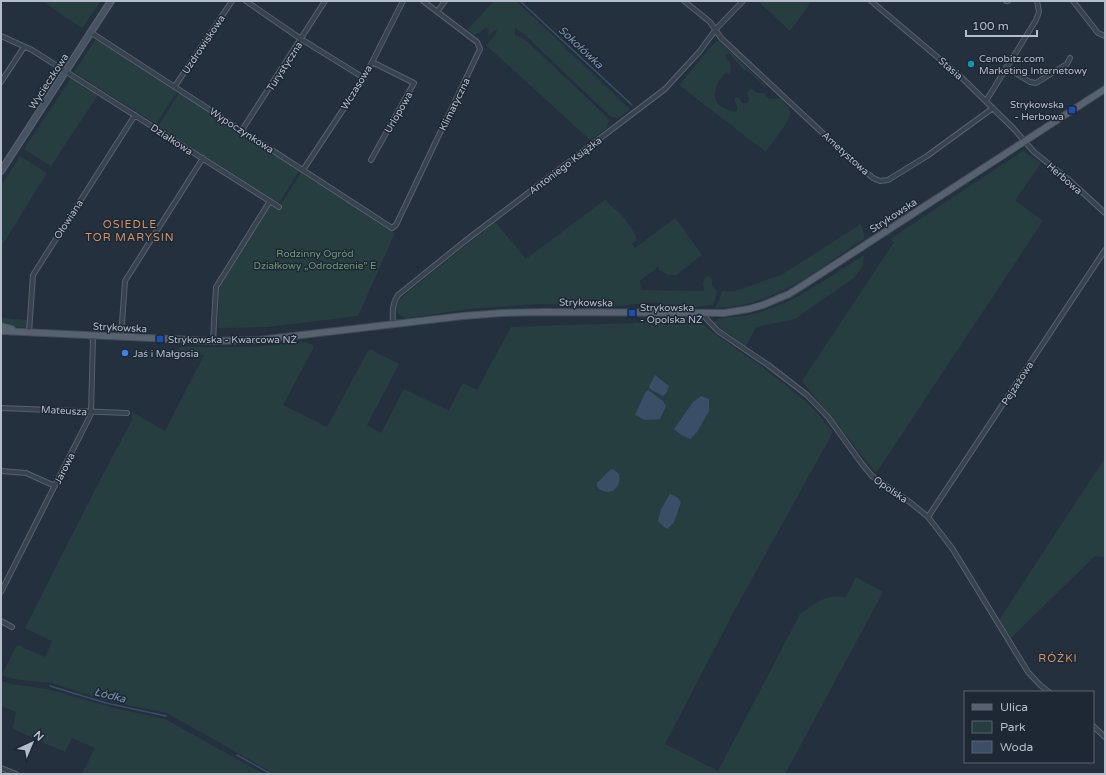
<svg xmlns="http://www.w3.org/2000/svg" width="1106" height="775" font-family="'Varela Round',sans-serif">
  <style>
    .green { fill: #273e40 }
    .water { fill: #3b4e68 }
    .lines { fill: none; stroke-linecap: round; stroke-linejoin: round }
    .stream { stroke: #3b4e68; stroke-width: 1.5 }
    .street-casing { stroke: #57606d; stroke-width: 6 }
    .secondary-casing { stroke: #57606d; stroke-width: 8 }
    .primary-casing { stroke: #424b58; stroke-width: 8 }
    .street { stroke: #39424f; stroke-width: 4 }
    .secondary { stroke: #475262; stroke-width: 5.5 }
    .primary { stroke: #57616f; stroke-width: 6 }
    .culture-dot { fill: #0f9aa8; stroke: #1e2734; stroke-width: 1.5 }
    .transit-dot { fill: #1a4fb4; stroke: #1e2734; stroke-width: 1.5 }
    .shop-dot { fill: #3f7fe0; stroke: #1e2734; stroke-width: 1.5 }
    .labels { text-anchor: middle; stroke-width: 3; stroke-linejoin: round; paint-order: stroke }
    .street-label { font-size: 10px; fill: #b5bdca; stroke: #1e2734 }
    .poi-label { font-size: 10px; fill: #b5bdca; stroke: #1e2734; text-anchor: start }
    .park-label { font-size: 10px; fill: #6d9b77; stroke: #1e2734 }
    .water-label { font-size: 11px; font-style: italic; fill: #7d94b1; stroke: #1e2734 }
    .neighbourhood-label { font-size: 11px; letter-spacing: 1px; fill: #d59565; stroke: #1e2734 }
  </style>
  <rect width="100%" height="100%" fill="#25303f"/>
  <path class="green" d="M42 1H101L82 28Z
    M492 1H516L565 47V50L571 53 630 109 619 118 612 117 609 115 524 34 515 28V35L524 39 531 45 608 118 609 120 606 129 590 140 486 45 495 36 497 29 488 35 489 29 486 27 478 34H472L467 28 472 25 493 2Z
    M758 1H812L790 31Z
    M96 39 177 92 156 124 74 72Z
    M716 41H719L765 85 766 89 751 73 743 69 729 53 725 55 726 59 730 62 731 75 726 72C722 76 719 80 717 85 710 102 720 108 735 112L738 109 735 101V97L739 98 742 103H747L749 100 747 92 752 89 757 93H763L769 99 780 98C783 101 791 108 790 114 790 121 771 144 766 152L679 85Z
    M71 78 98 95 51 166 24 149Z
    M179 93 299 171 280 202H277L158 126Z
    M1023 151 1041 163 1015 200 1043 221 876 473 802 381 894 242 890 239Z
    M20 156 47 173 1 247V186Z
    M301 173 395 233 358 316 267 327 218 328 219 290 222 280 271 204 278 209Z
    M606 199C609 205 611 206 616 210 624 217 633 229 637 239L632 244 635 248 675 218 702 255 676 275C669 276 664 273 659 270L658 266C653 273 645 275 640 281L641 290 704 291 703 282 707 276 710 277 712 280V286L717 291 715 300 712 305C695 306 670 313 655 302L620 306 537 304 470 309 406 318 399 315 396 309 397 303 403 296 495 222 526 259Z
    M861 224 865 238C834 258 804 283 770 296 752 304 734 307 715 308L719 301 722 291H735L781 275Z
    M864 255 863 266 855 277 795 319 756 327 746 346 714 323 717 319C729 317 742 317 753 314 794 304 829 277 864 255Z
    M1 318 28 320 27 328 1 324Z
    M693 321 704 325 715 334 760 365 803 399 819 415 833 432 733 613 665 744 718 771 800 614C813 605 828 592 845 598L856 577 883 592 785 774H275L167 713 108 701 51 683 13 679 2 675 17 645 45 657 52 641 25 628 96 488 132 420V412L165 431 204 355 175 353 180 347H251L305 342 313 345V349L283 405 327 427 369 349 399 364 367 425 381 433 404 389 449 411 463 383 477 390 511 327Z
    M1105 458V557L1095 556 1011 638 999 620Z
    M1 681 10 684 47 689 114 708 165 719 264 774H82L95 748 72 738 65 752 13 729 16 712 1 706Z"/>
  <path class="water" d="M655 375 669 386 667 392 663 396 650 389 649 387Z
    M648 390 663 401 666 406 660 419 645 420 635 415 645 393Z
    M701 396 709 399V411L697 432 690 439 681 435 674 429 693 402Z
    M613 469 619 474C622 489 609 498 597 487V483L610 470Z
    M670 494 677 497 681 502 674 522 668 529 664 527 658 521 661 509Z"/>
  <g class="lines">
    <path class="stream" d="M520 1 632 105
      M50 686 106 703 166 716
      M237 755 271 774"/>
    <defs>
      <path id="street" d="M246 1 301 39 364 78
        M684 1 710 22 721 38 843 152 873 178 880 181 888 180 927 156 993 108
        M871 1 961 77 1013 128 1034 152 1069 180 1105 213
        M1006 1H1008
        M1073 1 1098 33 1105 36
        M437 12 445 1
        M90 32 392 228 396 225 480 49 477 42 423 1
        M1 36 32 50 65 71 279 207
        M1006 67 1030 82 1036 83 1067 64 1070 58
        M1 82 24 47
        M175 86 232 1
        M986 101 1036 20 1039 12 1037 1
        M242 130 325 1
        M371 160 414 83 372 62
        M303 170 364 78 403 1
        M701 313 718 331 768 365 807 395 828 417 862 464 872 476 911 503 928 517 952 548 1028 672 1040 685 1049 692
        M393 325C393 313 391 305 398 295L465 241 665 89 700 51 716 29 743 1
        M29 333 33 275 135 115
        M121 337 125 281 203 158
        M213 341 216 287 270 201
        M1 408 127 413
        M1 471 26 473 55 486
        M928 517 1105 250
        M1 592 91 414 93 336
        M1 621 12 627
        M1093 726 1105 737
        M1 768 16 774"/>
      <path id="secondary" d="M1 171 111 1"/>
      <path id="primary" d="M1 326 12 329
        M1 331 213 341 259 340 463 316 502 313 544 312 724 313 749 309 763 305 789 294 805 284 1105 89"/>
    </defs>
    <use href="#street" class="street-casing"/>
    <use href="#secondary" class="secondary-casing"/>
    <use href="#primary" class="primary-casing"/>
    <use href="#street" class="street"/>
    <use href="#secondary" class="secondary"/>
    <use href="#primary" class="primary"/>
  </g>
  <circle class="culture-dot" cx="971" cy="64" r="4"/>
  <g class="transit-dot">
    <rect x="1068" y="106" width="8" height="8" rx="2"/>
    <rect x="628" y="309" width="8" height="8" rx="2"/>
    <rect x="156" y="335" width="8" height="8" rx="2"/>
  </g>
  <circle class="shop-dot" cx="125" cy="353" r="4"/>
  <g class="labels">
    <g class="street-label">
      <text transform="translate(203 44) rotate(-56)" y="4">Uzdrowiskowa</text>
      <text transform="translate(284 66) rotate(-57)" y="4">Turystyczna</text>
      <text transform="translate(951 68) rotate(41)" y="4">Stasia</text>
      <text transform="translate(48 81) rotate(-57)" y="4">Wycieczkowa</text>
      <text transform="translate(356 87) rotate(-59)" y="4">Wczasowa</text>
      <text transform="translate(454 104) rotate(-64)" y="4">Klimatyczna</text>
      <text transform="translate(398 112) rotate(-60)" y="4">Urlopowa</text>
      <text transform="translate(242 130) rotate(33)" y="4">Wypoczynkowa</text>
      <text transform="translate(172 139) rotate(33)" y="4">Działkowa</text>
      <text transform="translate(846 153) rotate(42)" y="4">Ametystowa</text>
      <text transform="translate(565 165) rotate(-37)" y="4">Antoniego Książka</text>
      <text transform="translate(1065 178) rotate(41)" y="4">Herbowa</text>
      <text transform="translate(893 215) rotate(-33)" y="4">Strykowska</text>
      <text transform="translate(68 219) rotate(-57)" y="4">Ołowiana</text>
      <text transform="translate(586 302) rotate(1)" y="4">Strykowska</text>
      <text transform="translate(120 327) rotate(3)" y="4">Strykowska</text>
      <text transform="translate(1017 383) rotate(-57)" y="4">Pejzażowa</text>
      <text transform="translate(64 410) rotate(3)" y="4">Mateusza</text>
      <text transform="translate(64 468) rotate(-63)" y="4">Jarowa</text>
      <text transform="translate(891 489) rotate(35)" y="4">Opolska</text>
    </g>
    <g class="poi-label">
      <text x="979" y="62">Cenobitz.com<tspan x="979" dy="12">Marketing Internetowy</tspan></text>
      <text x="1064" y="108" text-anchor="end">Strykowska<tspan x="1064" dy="12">- Herbowa</tspan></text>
      <text x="640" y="311">Strykowska<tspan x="640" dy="12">- Opolska NŻ</tspan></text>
      <text x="168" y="343">Strykowska - Kwarcowa NŻ</text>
      <text x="133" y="357">Jaś i Małgosia</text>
    </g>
    <g class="park-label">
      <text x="315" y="257">Rodzinny Ogród<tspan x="315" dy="12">Działkowy „Odrodzenie” E</tspan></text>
    </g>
    <g class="water-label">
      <text transform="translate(581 47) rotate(43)" y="4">Sokołówka</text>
      <text transform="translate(110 695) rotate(14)" y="4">Łódka</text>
    </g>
    <g class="neighbourhood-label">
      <text x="130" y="228">OSIEDLE<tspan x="130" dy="13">TOR MARYSIN</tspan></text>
      <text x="1058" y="662">RÓŻKI</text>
    </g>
  </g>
  <rect width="1106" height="775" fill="none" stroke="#b5bdca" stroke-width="4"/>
  <rect x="964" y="691" width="130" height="72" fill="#1e2734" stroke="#5a6370"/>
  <rect x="972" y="704" width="20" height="6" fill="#57616f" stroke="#5a6370"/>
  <text x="1000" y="711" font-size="12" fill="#b5bdca">Ulica</text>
  <rect x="972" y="721" width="20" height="12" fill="#273e40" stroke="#5a6370"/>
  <text x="1000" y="731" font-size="12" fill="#b5bdca">Park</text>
  <rect x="972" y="741" width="20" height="12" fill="#3b4e68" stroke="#5a6370"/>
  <text x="1000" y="751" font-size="12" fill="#b5bdca">Woda</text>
  <g transform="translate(32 743) rotate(44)" stroke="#1e2734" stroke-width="3" paint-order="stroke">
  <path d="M0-3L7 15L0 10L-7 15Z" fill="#b5bdca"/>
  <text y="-6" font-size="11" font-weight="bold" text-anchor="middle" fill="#b5bdca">N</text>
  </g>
  <path d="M966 30v6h71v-6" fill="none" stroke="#b5bdca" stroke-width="2"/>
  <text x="972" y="30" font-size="12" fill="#b5bdca" stroke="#1e2734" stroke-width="3" paint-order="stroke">100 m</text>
</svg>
